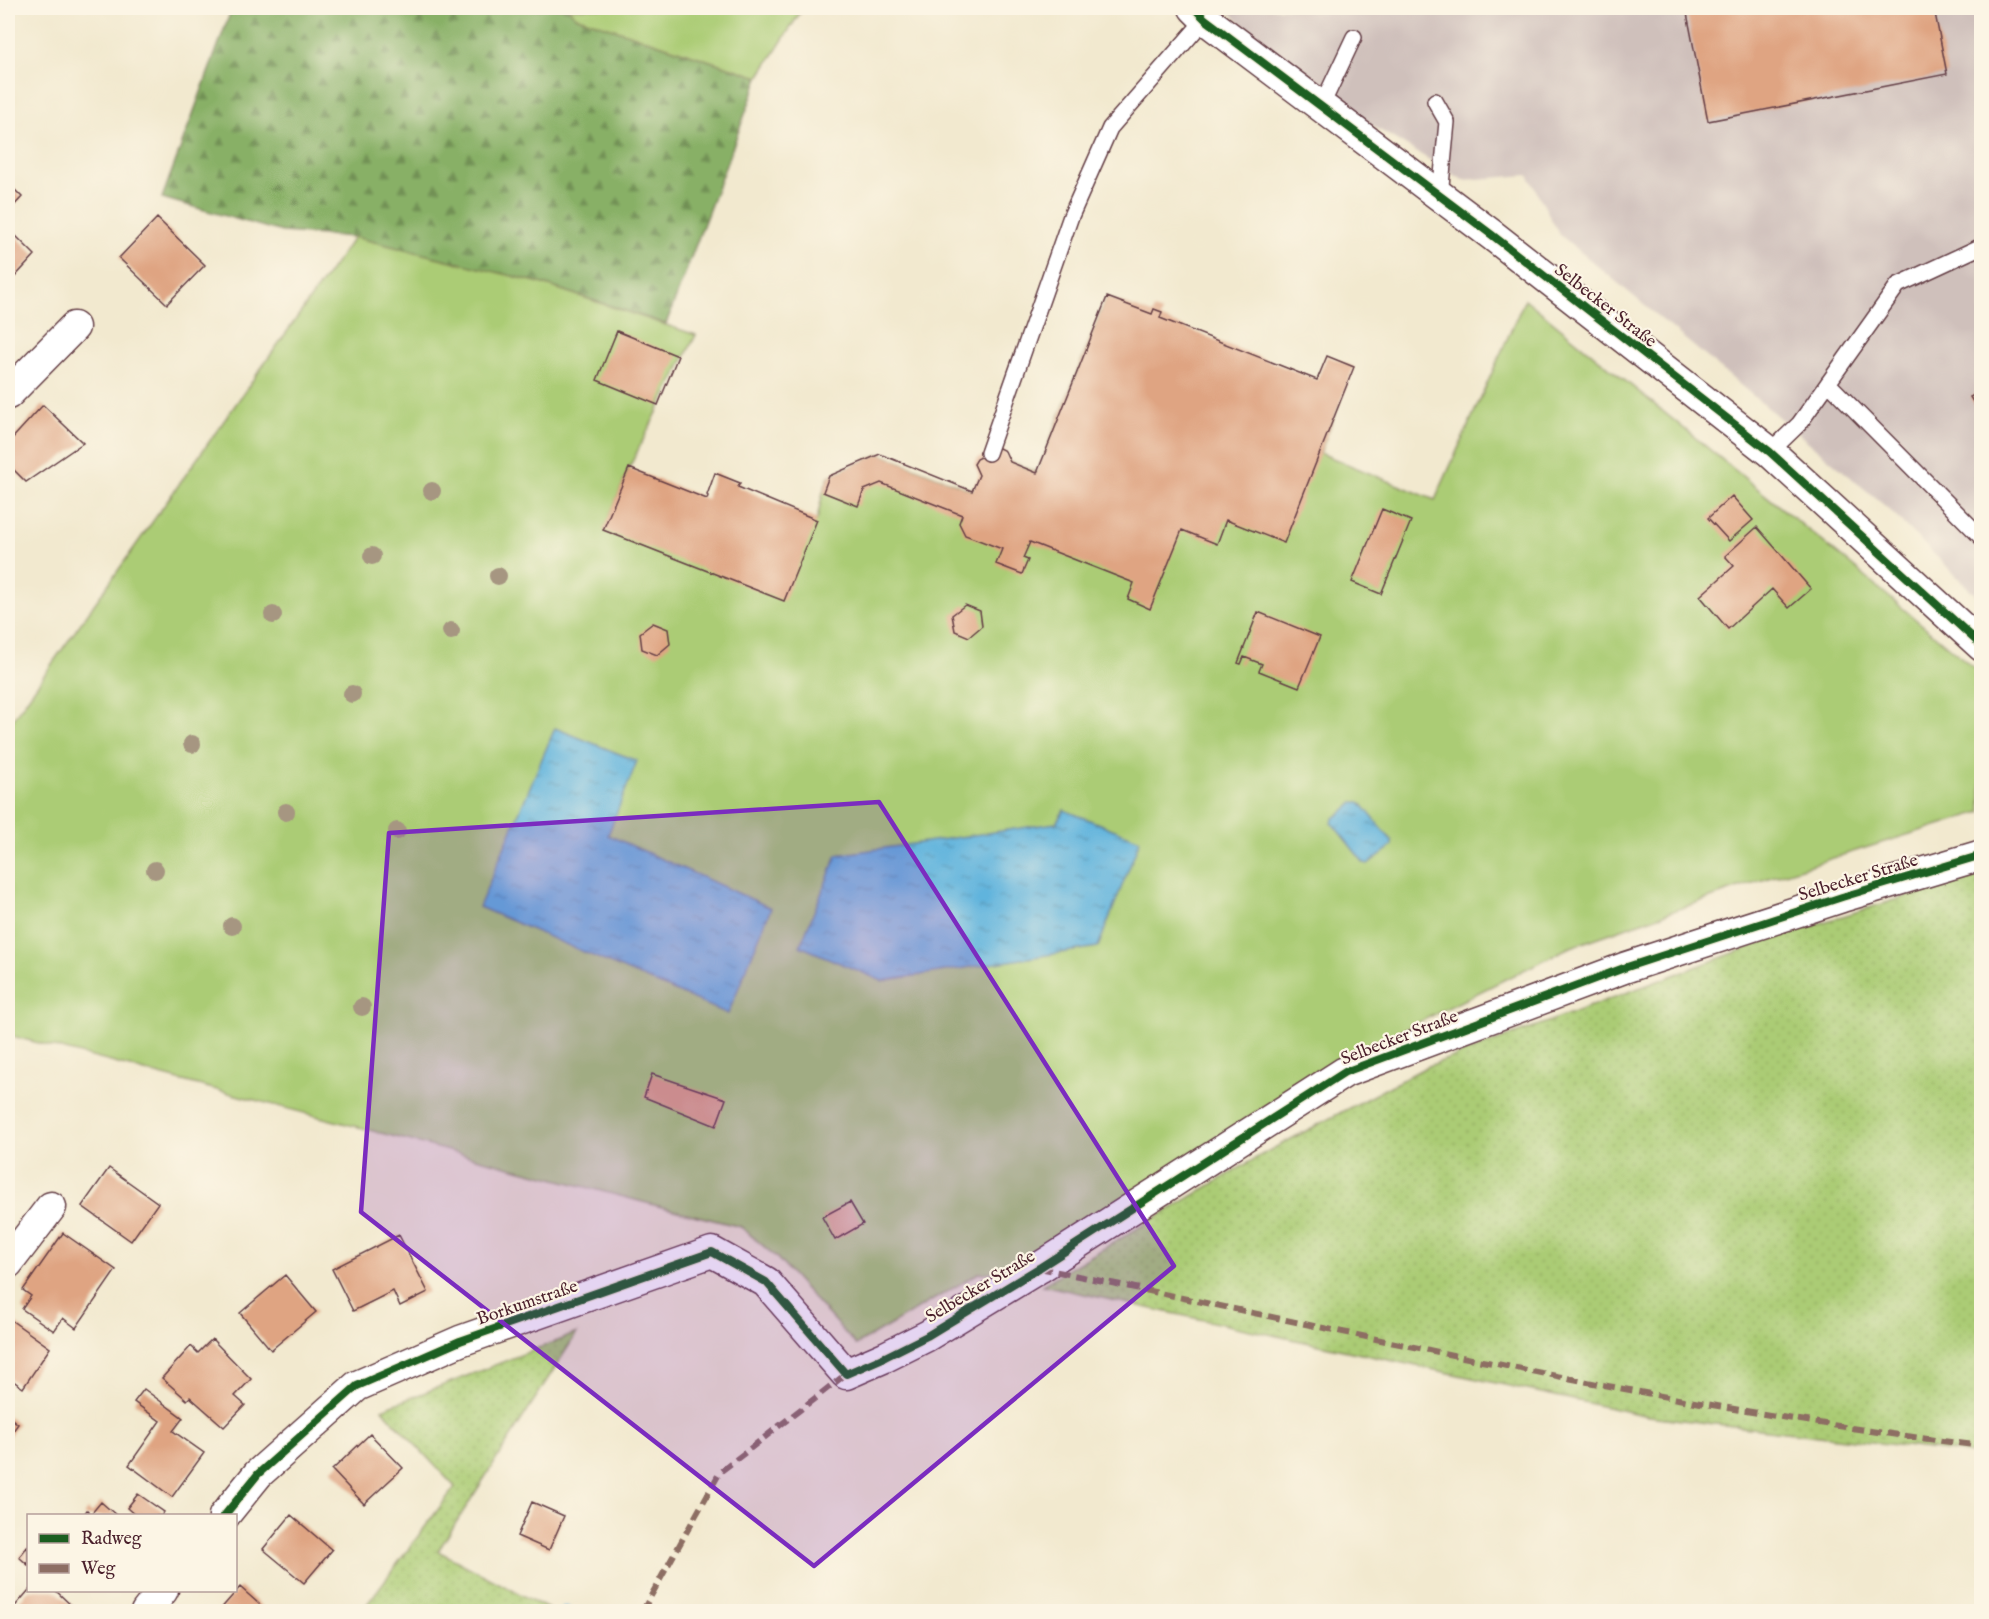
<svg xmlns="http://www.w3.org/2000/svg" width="1989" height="1619" font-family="'IM FELL English',serif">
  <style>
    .industrial { fill: #cfc0bb }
    .green { fill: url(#green-dots); stroke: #7a7650; stroke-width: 1.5 }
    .forest { fill: url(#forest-firs); stroke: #696848; stroke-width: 1.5 }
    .pitch { fill: #abcc74; stroke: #7a7650; stroke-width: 1.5 }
    .water { fill: url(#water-ripples); stroke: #566a84; stroke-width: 1.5 }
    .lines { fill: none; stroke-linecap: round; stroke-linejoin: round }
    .stream { stroke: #61b4dd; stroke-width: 10 }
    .building { fill: #dfa482 }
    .lane-casing { stroke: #633d44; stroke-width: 18 }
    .street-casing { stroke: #633d44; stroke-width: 33 }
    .lane { stroke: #fff; stroke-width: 15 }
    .street { stroke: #fff; stroke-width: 30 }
    .quiet { stroke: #8d6e63; stroke-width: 6; stroke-dasharray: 12 6; stroke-linecap: butt }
    .cycleway-casing { stroke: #fcf5e5; stroke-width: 11 }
    .cycleway { stroke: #1b5e20; stroke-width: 8 }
    .tree { fill: #a69681 }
    .marked { fill: #7b2cbf; fill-opacity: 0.2; stroke: #7b2cbf; stroke-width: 4.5; stroke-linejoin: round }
    .labels { text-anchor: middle; stroke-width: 4.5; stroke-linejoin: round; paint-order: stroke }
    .street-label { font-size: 18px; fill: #4a1f2b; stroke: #fcf5e5 }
  </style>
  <defs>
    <pattern id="green-dots" width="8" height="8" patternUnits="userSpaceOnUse" patternTransform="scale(1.5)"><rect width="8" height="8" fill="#abcc74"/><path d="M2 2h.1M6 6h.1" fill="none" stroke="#95af65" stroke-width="1.8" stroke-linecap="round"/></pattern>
    <pattern id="forest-firs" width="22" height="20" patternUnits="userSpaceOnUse" patternTransform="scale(1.5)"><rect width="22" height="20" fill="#88b066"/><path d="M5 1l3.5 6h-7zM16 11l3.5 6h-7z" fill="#718f54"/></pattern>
    <pattern id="water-ripples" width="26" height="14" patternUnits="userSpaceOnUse" patternTransform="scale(1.5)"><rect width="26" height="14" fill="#61b4dd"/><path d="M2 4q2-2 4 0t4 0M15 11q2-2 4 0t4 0" fill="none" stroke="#5292b3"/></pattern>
  </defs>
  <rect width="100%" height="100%" fill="#fcf5e5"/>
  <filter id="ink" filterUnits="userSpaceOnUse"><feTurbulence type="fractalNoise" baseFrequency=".0167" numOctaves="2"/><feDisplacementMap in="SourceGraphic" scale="12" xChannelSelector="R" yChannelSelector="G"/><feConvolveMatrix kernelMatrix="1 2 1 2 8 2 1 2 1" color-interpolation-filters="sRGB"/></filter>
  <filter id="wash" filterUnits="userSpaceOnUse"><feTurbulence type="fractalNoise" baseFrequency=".008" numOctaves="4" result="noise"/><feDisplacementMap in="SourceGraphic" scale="24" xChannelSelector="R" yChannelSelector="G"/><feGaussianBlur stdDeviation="1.35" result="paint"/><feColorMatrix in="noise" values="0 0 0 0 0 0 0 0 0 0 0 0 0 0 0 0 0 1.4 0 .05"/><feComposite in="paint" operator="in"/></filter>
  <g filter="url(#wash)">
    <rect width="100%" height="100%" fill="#f2e9cf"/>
    <path class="industrial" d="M1225 8H1981V600L1885 506 1559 234 1528 175 1463 180 1310 88Z"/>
    <path class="green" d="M1981 873V1455L1648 1416 1042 1285 1263 1154 1426 1067 1785 934Z
      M577 1333 438 1551 552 1611H362L455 1487 382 1409Z"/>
    <path class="forest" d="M232 8H568L575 16 759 77 666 324 540 283 354 237 282 232 162 198Z"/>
    <path class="pitch" d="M568 8H803L759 77 575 16Z
      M354 237 540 283 696 335 629 468 604 530 817 520 823 492 829 476 880 454 976 492 988 453 1037 472 1107 297 1342 396 1320 453 1435 500 1525 299 1850 564 1981 674V812L1756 882 1568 948 1313 1075 1015 1271 979 1273 856 1345 776 1257 741 1227 658 1206 8 1035V726Z"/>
    <path class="water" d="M555 728 637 761 608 835 771 908 728 1014 479 907Z
      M1355 802H1360L1392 841V846L1368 864 1364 863 1332 823 1333 819Z
      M1064 810 1140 840 1098 947 882 981 800 946 837 855 1056 823Z"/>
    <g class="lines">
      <path class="stream" d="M566 1612V1611"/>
    </g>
    <g id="blocks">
      <path class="building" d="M1686 8H1934L1947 74 1708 121Z
        M8 183 22 197 8 212Z
        M157 218 205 265 167 304 119 258Z
        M8 228 35 255 11 281 8 277Z
        M1107 297 1152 314 1154 309 1162 312 1160 318 1317 380 1327 356 1354 367 1284 543 1226 520 1217 544 1182 530 1150 609 1128 599 1134 583 1030 542 1023 558 1028 560 1022 574 996 564 1002 549 965 535 959 523 962 515 881 483 864 490 858 506 823 492 829 476 880 454 972 491 979 475 974 464 977 459 999 448 1005 451 1010 462 1037 473Z
        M617 331 678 356 658 405 597 380Z
        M1982 391V416L1970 397Z
        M43 405 83 443 26 482 8 464V443Z
        M629 468 707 499 708 496 707 495 715 473 740 483 738 487 817 520 784 601 603 530Z
        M1732 496 1753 520 1729 541 1708 518Z
        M1382 509 1411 521 1381 594 1352 582Z
        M1757 527 1811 589 1789 608 1772 589 1728 629 1700 596 1734 566 1725 556Z
        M965 605 980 611 982 626 969 637 955 631 952 615Z
        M1258 612 1320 637 1299 687 1259 671 1262 664 1244 657 1241 664 1238 663Z
        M653 623 668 629 670 644 657 655 642 649 640 633Z
        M652 1074 726 1099 716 1126 644 1097Z
        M109 1168 158 1203 131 1241 82 1206Z
        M850 1202 863 1224 835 1240 822 1217Z
        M63 1233 116 1270 76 1328 63 1318 54 1331 22 1309 31 1296 23 1290Z
        M399 1235 428 1292 400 1306 393 1291 353 1311 332 1269Z
        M285 1275 316 1312 271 1350 240 1313Z
        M8 1318 50 1348 23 1388 8 1377Z
        M212 1339 251 1379 235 1396 245 1405 224 1427 190 1397 187 1400 162 1378 191 1346 198 1353Z
        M144 1389 183 1418 173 1431 204 1453 172 1497 129 1465 160 1421 134 1402Z
        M8 1416 18 1424 8 1438Z
        M370 1434 403 1468 364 1504 332 1470Z
        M138 1494 164 1512 161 1516H136L127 1508Z
        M101 1502 117 1516H83L87 1510 91 1514Z
        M532 1502 564 1516 549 1550 517 1536Z
        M291 1515 332 1550 304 1583 263 1549Z
        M28 1546V1565L19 1557Z
        M240 1587 268 1612H218Z
        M29 1590H55L75 1609 72 1612H10Z"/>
    </g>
  </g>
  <g filter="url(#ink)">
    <use href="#blocks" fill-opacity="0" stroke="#633d44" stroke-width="1.5"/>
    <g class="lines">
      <defs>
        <path id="lane" d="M1435 101 1447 122 1440 196
          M1321 107 1354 37
          M1828 383 1982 538
          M1770 452 1799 424 1898 285 1982 246
          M988 453 1071 216 1110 128 1205 19"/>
        <path id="street" d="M1194 8 1205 19 1492 235 1770 452 1982 646
          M8 394 74 327
          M8 1263 51 1207
          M224 1516 258 1474 357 1386 460 1341 712 1252 766 1282 846 1374 885 1357 927 1336 1039 1268 1345 1072 1624 968 1842 897 1982 855
          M146 1612 163 1590"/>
      </defs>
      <use href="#lane" class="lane-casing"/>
      <use href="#street" class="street-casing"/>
      <use href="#lane" class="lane"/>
      <use href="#street" class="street"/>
      <path class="quiet" d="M1039 1268C1352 1332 1664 1407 1982 1446
        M642 1612 720 1472 846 1374"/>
      <defs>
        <path id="cycleway" d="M1194 8 1205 19 1492 235 1770 452 1982 646
          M224 1516 258 1474 357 1386 460 1341 712 1252 766 1282 846 1374 885 1357 927 1336 1039 1268 1345 1072 1624 968 1842 897 1982 855"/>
      </defs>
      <use href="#cycleway" class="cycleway-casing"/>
      <use href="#cycleway" class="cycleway"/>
    </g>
    <g class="tree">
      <circle cx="432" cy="491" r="9"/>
      <circle cx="372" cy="556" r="9"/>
      <circle cx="498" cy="576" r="9"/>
      <circle cx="273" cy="615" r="9"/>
      <circle cx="451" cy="631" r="9"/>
      <circle cx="352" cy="694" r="9"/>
      <circle cx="192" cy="744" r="9"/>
      <circle cx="286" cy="812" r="9"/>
      <circle cx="397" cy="831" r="9"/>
      <circle cx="155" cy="870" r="9"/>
      <circle cx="232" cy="926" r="9"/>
      <circle cx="362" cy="1007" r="9"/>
    </g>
  </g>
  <path class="marked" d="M879 802 1174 1266 814 1566 361 1212 389 833Z"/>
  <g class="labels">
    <g class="street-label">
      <text transform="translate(1606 305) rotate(38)" y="6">Selbecker Straße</text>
      <text transform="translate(1858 877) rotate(-17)" y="6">Selbecker Straße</text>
      <text transform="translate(1399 1037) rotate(-21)" y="6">Selbecker Straße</text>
      <text transform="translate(980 1286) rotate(-31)" y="6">Selbecker Straße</text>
      <text transform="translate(527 1302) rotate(-19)" y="6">Borkumstraße</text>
    </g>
  </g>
  <rect width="1989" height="1619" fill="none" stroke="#fcf5e5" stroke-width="30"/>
  <rect x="27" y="1514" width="210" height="78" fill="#fcf5e5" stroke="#b59f9b" stroke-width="1.5"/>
  <rect x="39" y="1534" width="30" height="9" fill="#1b5e20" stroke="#b59f9b" stroke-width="1.5"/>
  <text x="81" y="1544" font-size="18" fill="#4a1f2b">Radweg</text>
  <rect x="39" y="1564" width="30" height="9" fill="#8d6e63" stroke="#b59f9b" stroke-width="1.5"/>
  <text x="81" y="1574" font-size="18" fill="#4a1f2b">Weg</text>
</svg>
